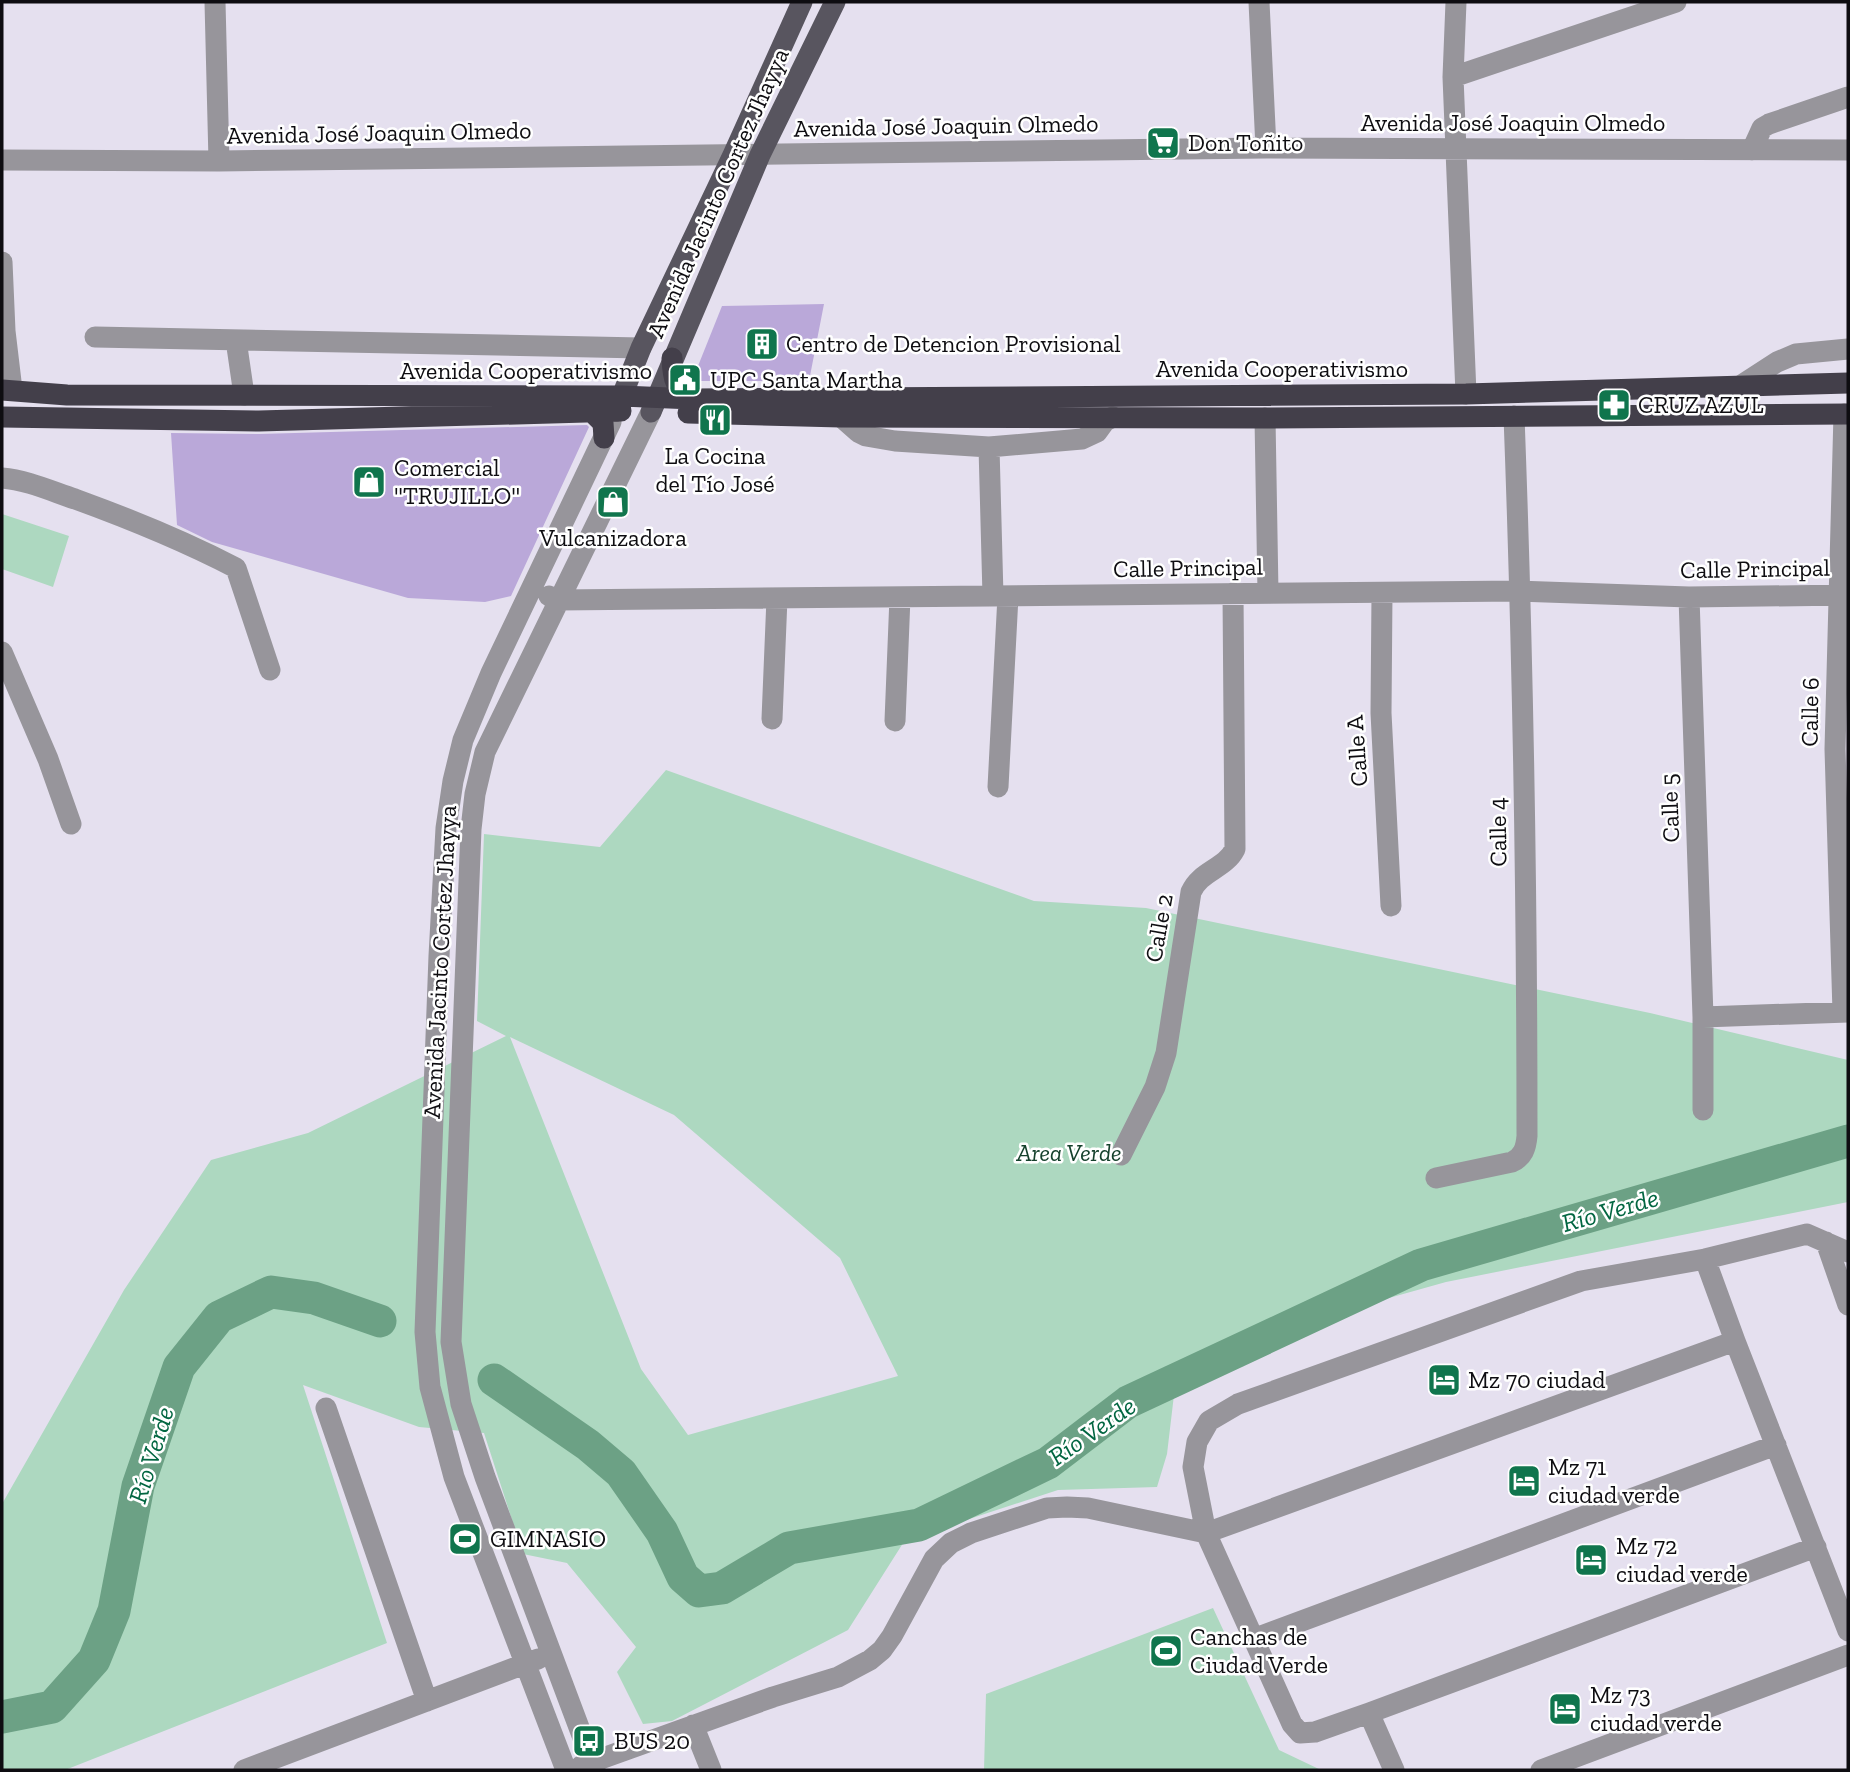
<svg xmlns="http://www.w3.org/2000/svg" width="1850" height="1772" font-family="'Zilla Slab',serif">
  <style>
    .green { fill: #add8c0; fill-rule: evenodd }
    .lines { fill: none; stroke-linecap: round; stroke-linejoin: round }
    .river { stroke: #6ca185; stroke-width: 33 }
    .building { fill: #baa8d9 }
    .minor { stroke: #97959b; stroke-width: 21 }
    .major { stroke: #58555f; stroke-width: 21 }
    .highway { stroke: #433f4a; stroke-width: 21 }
    .labels { text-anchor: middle; stroke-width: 5; stroke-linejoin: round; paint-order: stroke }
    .street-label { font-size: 24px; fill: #0e0d11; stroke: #fff }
    .poi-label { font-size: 24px; fill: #0e0d11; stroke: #fff; text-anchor: start }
    .park-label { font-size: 24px; font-style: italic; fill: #15412c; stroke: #fff }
    .water-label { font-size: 26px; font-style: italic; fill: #026641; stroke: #fff }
  </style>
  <rect width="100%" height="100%" fill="#e5e0ef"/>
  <path class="green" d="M2 514 69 536 53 587 2 569Z
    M666 770 1034 901 1146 908 1650 1013 1848 1060V1202L1446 1282 1282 1328 1176 1378 1167 1454 1157 1487 1058 1490 905 1540 848 1630 672 1721 643 1724 617 1672 636 1647 567 1563 523 1554 484 1433 419 1427 303 1385 387 1643 65 1770H2V1504L124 1290 211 1160 308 1133 506 1036 477 1021 484 834 600 847ZM510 1037 674 1115 840 1258 898 1376 688 1435 641 1369Z
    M1213 1608 1279 1750 1321 1770H984L986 1694Z"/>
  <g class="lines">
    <path class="river" d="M494 1380 588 1445 621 1473 662 1532 683 1577 699 1591 722 1588 789 1548 919 1525 1048 1463 1128 1402 1421 1265 1848 1141
      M2 1717 52 1707 94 1660 114 1611 138 1486 179 1367 219 1317 271 1292 314 1298 380 1321"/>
  </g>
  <path class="building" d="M824 304 809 381H692L722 306Z
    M587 425 589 427 511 596 485 602 408 598 212 542 177 525 171 433 259 434Z"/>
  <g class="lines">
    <path class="minor" d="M215 2 219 161
      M1259 2 1266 148
      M1456 2 1453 77 1466 394
      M1453 77 1676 2
      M1752 150 1762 128 1769 124 1848 97
      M2 160 219 161 1266 148 1848 150
      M2 262 5 331 12 390
      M95 337 641 348
      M236 340 244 395
      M1740 386 1777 362 1796 354 1848 349
      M841 417 858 432 866 436 895 441 989 447 1082 439 1097 432 1105 421 1113 417
      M1265 418 1268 593
      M989 447 993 596
      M2 478C27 480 51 491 75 499 130 519 184 541 236 568L270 670
      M1382 593 1381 713 1391 906
      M549 596 558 600 1520 591 1689 597 1848 595
      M1689 597 1703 1017V1110
      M2 652 48 759 71 824
      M772 719 777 598
      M895 721 900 597
      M998 787 1008 596
      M1843 1012 1835 749 1844 414
      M1703 1017 1848 1012
      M1121 1155 1155 1087 1166 1053 1191 892C1200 871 1225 869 1235 849L1233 593
      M1436 1178 1512 1162C1523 1157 1526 1148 1527 1136 1527 896 1523 656 1514 416
      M1826 1242 1848 1305
      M1705 1259 1735 1341 1848 1631
      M326 1408 427 1701
      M1816 1547 1369 1713 1315 1732 1300 1733 1292 1724 1206 1533 1193 1467 1197 1442 1209 1421 1238 1404 1581 1281 1705 1259 1807 1234 1848 1252
      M1253 1639 1776 1445
      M1369 1713 1394 1770
      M693 1725 711 1770
      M581 1766 773 1697 838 1677 870 1660 882 1650 892 1636 934 1559 951 1543 971 1533 1047 1508 1067 1507 1088 1508 1206 1533 1735 1341
      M244 1770 538 1659
      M566 1770 454 1477 430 1387 425 1332 439 956 446 828 453 781 463 740 491 673 611 422
      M595 1770 485 1477 461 1404 451 1342 471 829 475 794 485 752 651 412
      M1541 1770 1848 1655"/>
    <path class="major" d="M616 411 641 348 733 155 802 2
      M651 412 760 155 835 2"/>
    <path class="highway" d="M672 358C673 381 674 385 693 399
      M2 390 67 395 622 396 693 399 1466 394 1848 383
      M591 411 603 423 604 438
      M688 413 841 417 1265 418 1848 414
      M2 417 259 421 621 411"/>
  </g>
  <defs>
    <symbol id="supermarket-square" viewBox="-11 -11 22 22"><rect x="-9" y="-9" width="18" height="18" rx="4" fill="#10754d" stroke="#fff"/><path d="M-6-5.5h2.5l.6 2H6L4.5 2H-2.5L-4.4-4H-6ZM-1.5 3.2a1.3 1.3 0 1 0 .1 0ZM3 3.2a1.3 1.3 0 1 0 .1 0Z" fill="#fff"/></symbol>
    <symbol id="building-square" viewBox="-11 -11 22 22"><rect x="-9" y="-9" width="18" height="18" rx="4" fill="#10754d" stroke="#fff"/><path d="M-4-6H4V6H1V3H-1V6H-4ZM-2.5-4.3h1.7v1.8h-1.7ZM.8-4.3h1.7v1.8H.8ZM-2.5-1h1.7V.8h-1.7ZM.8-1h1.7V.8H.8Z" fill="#fff"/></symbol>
    <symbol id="civic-square" viewBox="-11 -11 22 22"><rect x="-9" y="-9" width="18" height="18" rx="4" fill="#10754d" stroke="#fff"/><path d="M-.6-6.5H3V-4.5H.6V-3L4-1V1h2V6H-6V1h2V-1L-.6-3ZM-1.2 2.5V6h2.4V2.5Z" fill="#fff"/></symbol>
    <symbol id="pharmacy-square" viewBox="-11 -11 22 22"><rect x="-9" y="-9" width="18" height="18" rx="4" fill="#10754d" stroke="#fff"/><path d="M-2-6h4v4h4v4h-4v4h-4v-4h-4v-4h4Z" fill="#fff"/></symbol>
    <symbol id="restaurant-square" viewBox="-11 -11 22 22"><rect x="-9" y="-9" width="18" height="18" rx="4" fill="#10754d" stroke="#fff"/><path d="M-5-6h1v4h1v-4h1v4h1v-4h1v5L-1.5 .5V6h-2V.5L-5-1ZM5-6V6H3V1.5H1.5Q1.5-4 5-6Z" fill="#fff"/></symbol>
    <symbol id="shop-square" viewBox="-11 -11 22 22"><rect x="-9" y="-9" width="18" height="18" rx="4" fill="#10754d" stroke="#fff"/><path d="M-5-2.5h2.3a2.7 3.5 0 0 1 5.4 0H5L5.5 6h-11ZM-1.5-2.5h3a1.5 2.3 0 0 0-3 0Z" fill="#fff"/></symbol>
    <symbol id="hotel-square" viewBox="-11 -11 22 22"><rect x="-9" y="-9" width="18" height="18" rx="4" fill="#10754d" stroke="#fff"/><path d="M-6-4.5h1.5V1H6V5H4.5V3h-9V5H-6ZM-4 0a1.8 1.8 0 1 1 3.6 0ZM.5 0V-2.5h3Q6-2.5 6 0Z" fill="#fff"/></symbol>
    <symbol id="stadium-square" viewBox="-11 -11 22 22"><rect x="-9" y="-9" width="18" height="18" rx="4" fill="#10754d" stroke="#fff"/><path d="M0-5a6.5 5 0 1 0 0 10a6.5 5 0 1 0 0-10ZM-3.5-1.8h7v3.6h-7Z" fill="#fff"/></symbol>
    <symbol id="bus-square" viewBox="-11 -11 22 22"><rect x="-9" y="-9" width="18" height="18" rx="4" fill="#10754d" stroke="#fff"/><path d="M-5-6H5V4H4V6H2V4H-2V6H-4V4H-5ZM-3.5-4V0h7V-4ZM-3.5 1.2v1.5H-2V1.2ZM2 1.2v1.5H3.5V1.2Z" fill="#fff"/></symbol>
  </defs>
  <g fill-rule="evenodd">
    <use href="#supermarket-square" x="1144" y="124" width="38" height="38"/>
    <use href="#building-square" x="743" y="325" width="38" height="38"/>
    <use href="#civic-square" x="666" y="361" width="38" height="38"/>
    <use href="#pharmacy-square" x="1595" y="386" width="38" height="38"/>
    <use href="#restaurant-square" x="696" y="401" width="38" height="38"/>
    <use href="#shop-square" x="350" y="463" width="38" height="38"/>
    <use href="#shop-square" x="594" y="483" width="38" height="38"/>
    <use href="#hotel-square" x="1425" y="1361" width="38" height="38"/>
    <use href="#hotel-square" x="1505" y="1462" width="38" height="38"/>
    <use href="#stadium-square" x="446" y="1520" width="38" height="38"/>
    <use href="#hotel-square" x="1572" y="1541" width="38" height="38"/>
    <use href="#stadium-square" x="1147" y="1632" width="38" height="38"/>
    <use href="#hotel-square" x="1546" y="1690" width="38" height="38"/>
    <use href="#bus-square" x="570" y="1722" width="38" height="38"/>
  </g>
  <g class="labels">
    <g class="street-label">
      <text x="1513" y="131">Avenida José Joaquin Olmedo</text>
      <text transform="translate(946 126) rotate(-1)" y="8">Avenida José Joaquin Olmedo</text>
      <text transform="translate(379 133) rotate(-1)" y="8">Avenida José Joaquin Olmedo</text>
      <text transform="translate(718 193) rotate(-66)" y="8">Avenida Jacinto Cortez Jhayya</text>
      <text x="1282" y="377">Avenida Cooperativismo</text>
      <text x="526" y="379">Avenida Cooperativismo</text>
      <text transform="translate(1188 568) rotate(-1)" y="8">Calle Principal</text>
      <text transform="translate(1755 569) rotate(-1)" y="8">Calle Principal</text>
      <text transform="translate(1810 712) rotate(-89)" y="8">Calle 6</text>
      <text transform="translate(1357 751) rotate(-94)" y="8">Calle A</text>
      <text transform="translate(1670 808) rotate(-92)" y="8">Calle 5</text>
      <text transform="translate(1498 832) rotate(-91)" y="8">Calle 4</text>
      <text transform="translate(1159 928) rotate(-80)" y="8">Calle 2</text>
      <text transform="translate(440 962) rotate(-87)" y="8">Avenida Jacinto Cortez Jhayya</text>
    </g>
    <g class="poi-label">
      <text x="1188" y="151">Don Toñito</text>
      <text x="786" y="352">Centro de Detencion Provisional</text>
      <text x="710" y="388">UPC Santa Martha</text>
      <text x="1638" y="413">CRUZ AZUL</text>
      <text x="715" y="464" text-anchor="middle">La Cocina<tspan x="715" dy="28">del Tío José</tspan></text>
      <text x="394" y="476">Comercial<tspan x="394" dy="28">"TRUJILLO"</tspan></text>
      <text x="613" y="546" text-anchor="middle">Vulcanizadora</text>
      <text x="1468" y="1388">Mz 70 ciudad</text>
      <text x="1548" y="1475">Mz 71<tspan x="1548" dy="28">ciudad verde</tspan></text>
      <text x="490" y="1547">GIMNASIO</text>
      <text x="1616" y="1554">Mz 72<tspan x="1616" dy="28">ciudad verde</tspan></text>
      <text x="1190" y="1645">Canchas de<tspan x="1190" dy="28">Ciudad Verde</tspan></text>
      <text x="1590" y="1703">Mz 73<tspan x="1590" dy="28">ciudad verde</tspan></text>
      <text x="614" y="1749">BUS 20</text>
    </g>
    <g class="park-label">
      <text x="1069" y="1161">Area Verde</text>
    </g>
    <g class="water-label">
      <text transform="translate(1610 1210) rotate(-16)" y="9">Río Verde</text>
      <text transform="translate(1092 1431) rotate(-35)" y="9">Río Verde</text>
      <text transform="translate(151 1455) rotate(-73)" y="9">Río Verde</text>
    </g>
  </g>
  <rect width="1850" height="1772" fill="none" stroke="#0e0d11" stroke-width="7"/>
</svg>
